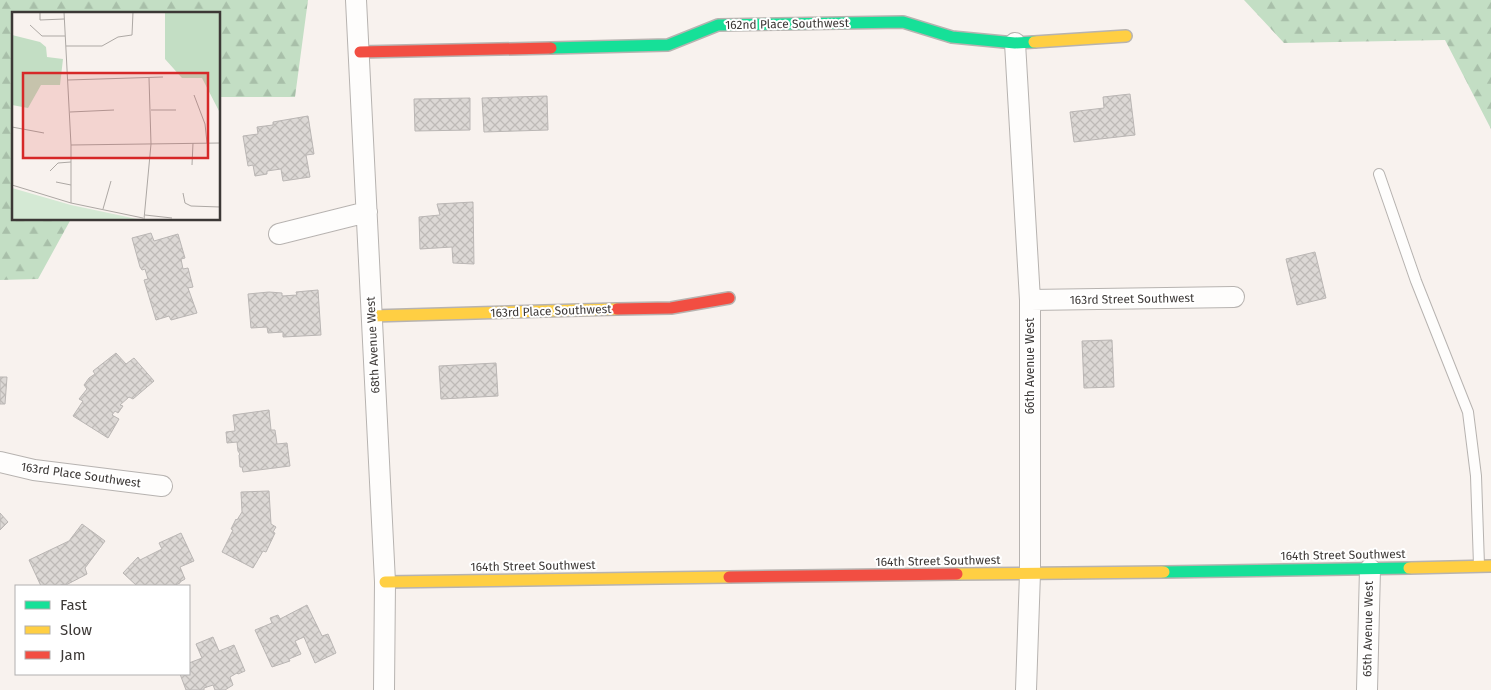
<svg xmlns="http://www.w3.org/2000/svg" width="1491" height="690" font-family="'Fira Sans',sans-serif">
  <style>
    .forest { fill: url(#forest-firs) }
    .building { fill: url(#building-cross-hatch); stroke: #bab6b4 }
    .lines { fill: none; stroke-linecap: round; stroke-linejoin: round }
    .lane-casing { stroke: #b7b3b0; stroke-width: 12 }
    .street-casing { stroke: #b7b3b0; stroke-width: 22 }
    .fast-casing { stroke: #b7b3b0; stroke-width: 14 }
    .slow-casing { stroke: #b7b3b0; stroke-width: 14 }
    .jam-casing { stroke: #b7b3b0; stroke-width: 14 }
    .lane { stroke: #fefdfc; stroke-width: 10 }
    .street { stroke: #fefdfc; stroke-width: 20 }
    .fast { stroke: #16e098; stroke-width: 11 }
    .slow { stroke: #ffcf43; stroke-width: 11 }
    .jam { stroke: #f24e42; stroke-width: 11 }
    .labels { text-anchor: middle; stroke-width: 4; stroke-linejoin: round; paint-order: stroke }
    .street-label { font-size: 12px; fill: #3c3836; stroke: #fff }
    .inset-road { fill: none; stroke: #ada8a4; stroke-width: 1 }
    .view { fill: #d62828; fill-opacity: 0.15; stroke: #d62828; stroke-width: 2.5 }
    .inset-edge { fill: none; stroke: #3c3836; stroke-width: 2.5 }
  </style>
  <defs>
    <pattern id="forest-firs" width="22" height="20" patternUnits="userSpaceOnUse" patternTransform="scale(1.25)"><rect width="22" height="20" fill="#c3dec4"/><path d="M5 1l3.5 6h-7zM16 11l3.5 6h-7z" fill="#a8bfa9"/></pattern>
    <pattern id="building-cross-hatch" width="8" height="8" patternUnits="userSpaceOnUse" patternTransform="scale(1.25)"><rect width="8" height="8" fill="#dcd8d5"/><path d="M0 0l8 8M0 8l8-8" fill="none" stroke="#bebab7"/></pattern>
  </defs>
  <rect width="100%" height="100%" fill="#f8f2ee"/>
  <path class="forest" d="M0 0H308L295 97H219V14H14V219H71L38 279 0 280Z
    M1244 0H1491V129L1445 40 1284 43Z"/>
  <path class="building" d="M1130 94 1135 135 1074 142 1070 112 1104 108 1103 97Z
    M547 96 548 130 484 132 482 98Z
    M470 98V130L415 131 414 99Z
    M308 116 314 154 306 155 310 177 283 181 281 169 267 171V174L255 176 253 165 248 166 243 136 258 134 257 127 273 125V122Z
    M473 202 474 264 453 263 452 247 420 249 419 217 440 215 437 204Z
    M151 233 154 241 178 234 185 258 181 259 183 269 188 268 193 287 188 288 197 313 171 320 169 316 156 320 144 280 148 279 145 269 142 270 140 267 132 238Z
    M1315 252 1326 298 1297 305 1286 259Z
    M318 290 321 335 283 337V332L268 333 267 327 251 328 248 294 269 292 282 293V296L297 295 296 292Z
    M1112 340 1114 387 1084 388 1082 341Z
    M116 353 126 364 134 358 154 381 133 399 129 397 120 405 123 406 118 413 115 411 112 415 119 419 108 438 73 416 83 401 79 399 87 389 84 385 89 378 95 374 93 371Z
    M496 363 498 396 441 399 439 366Z
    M0 377H7L5 404H0Z
    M269 410 271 430H275L277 444 287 443 290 466 243 472 242 467H240L239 455 240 454 238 451 237 442 227 443 226 432 235 431 233 415Z
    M269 491 271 524 276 527 273 532 275 533 266 552 263 551 253 568 222 552 233 530 231 529 236 519 237 520 242 512 241 492Z
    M0 513 8 522 0 530Z
    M82 524 105 541 85 568 87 574 64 586 63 584 59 586H41L29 560 69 541Z
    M181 533 194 561 180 567 185 579 180 582V583L173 586H137L123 573 138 557 140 560 162 549 159 543Z
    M307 605 322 636 328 634 336 653 315 663 304 637 295 641 301 654 289 659 290 661 272 667 255 630 272 623 270 618 278 615 280 619Z
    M213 637 219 651 234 645 245 671 238 674 237 673 230 677 233 685 225 690H215L213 685 204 688V690H186L180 674H189V663L202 658 196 644Z"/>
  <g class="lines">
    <defs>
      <path id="lane" d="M1379 174 1416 281 1468 412 1476 476 1479 565"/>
      <path id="street" d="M356 0 385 582 384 690
        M1015 43 1030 300V573L1026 690
        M279 234 367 212
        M1030 300 1234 297
        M0 462 34 470 162 486
        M1367 690 1370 569"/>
      <path id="fast" d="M551 48 668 45 718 25 903 22 952 37 1015 43 1034 42
        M1164 572 1409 568"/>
      <path id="slow" d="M1034 42 1126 36
        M372 316 617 309
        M1409 568 1491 566
        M957 574 1164 572
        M385 582 729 577"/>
      <path id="jam" d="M360 52 551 48
        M617 309 671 308 729 298
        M729 577 957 574"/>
    </defs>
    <use href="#lane" class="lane-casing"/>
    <use href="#street" class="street-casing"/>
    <use href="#fast" class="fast-casing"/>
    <use href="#slow" class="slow-casing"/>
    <use href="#jam" class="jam-casing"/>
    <use href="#lane" class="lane"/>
    <use href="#street" class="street"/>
    <use href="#fast" class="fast"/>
    <use href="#slow" class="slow"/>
    <use href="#jam" class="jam"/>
  </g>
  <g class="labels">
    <g class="street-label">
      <text transform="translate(787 24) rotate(-1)" y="4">162nd Place Southwest</text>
      <text transform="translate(1132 299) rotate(-1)" y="4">163rd Street Southwest</text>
      <text transform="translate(551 311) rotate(-2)" y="4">163rd Place Southwest</text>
      <text transform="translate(373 345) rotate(-93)" y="4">68th Avenue West</text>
      <text transform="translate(1030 366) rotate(-90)" y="4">66th Avenue West</text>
      <text transform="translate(81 475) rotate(8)" y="4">163rd Place Southwest</text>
      <text transform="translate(1343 555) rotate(-1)" y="4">164th Street Southwest</text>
      <text transform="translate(938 561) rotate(-1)" y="4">164th Street Southwest</text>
      <text transform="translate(533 566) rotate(-1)" y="4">164th Street Southwest</text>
      <text transform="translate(1368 629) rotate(-89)" y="4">65th Avenue West</text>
    </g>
  </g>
  <g transform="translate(12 12)">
    <rect width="208" height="208" fill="#f8f2ee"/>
    <path d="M153 0H207V99L190 66H170L153 47ZM0 23 28 30 34 35 35 45 51 47 48 73H29L16 96 0 93Z" fill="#c3dec4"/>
    <path d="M0 176 59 193 125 207H0Z" fill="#d4e9d4"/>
    <path class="inset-road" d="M28 0V8L52 7M52 0 59 133V191M18 13 30 24H53M54 34H90L106 25 120 23 121 0M56 68 151 65M182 83 193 112 195 131M139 98H164M58 100 102 98M0 115 32 121M59 133 208 131M180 153 181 131M38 159 46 151 59 150M44 170 59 173M0 173 59 191 131 206M171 181 173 191 179 194 208 195M91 197 99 169M133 203 160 206M132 207 139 132 137 66"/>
    <path class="view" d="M11 61H196V146H11Z"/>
    <rect width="208" height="208" class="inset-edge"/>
  </g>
  <rect x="15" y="585" width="175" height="90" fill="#ffffff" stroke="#b1afaf"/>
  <rect x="25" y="601" width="25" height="8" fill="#16e098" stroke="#b1afaf"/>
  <text x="60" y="610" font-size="15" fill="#3c3836">Fast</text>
  <rect x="25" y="626" width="25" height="8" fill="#ffcf43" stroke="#b1afaf"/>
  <text x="60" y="635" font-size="15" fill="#3c3836">Slow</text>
  <rect x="25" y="651" width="25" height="8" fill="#f24e42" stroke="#b1afaf"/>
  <text x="60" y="660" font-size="15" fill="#3c3836">Jam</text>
</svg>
